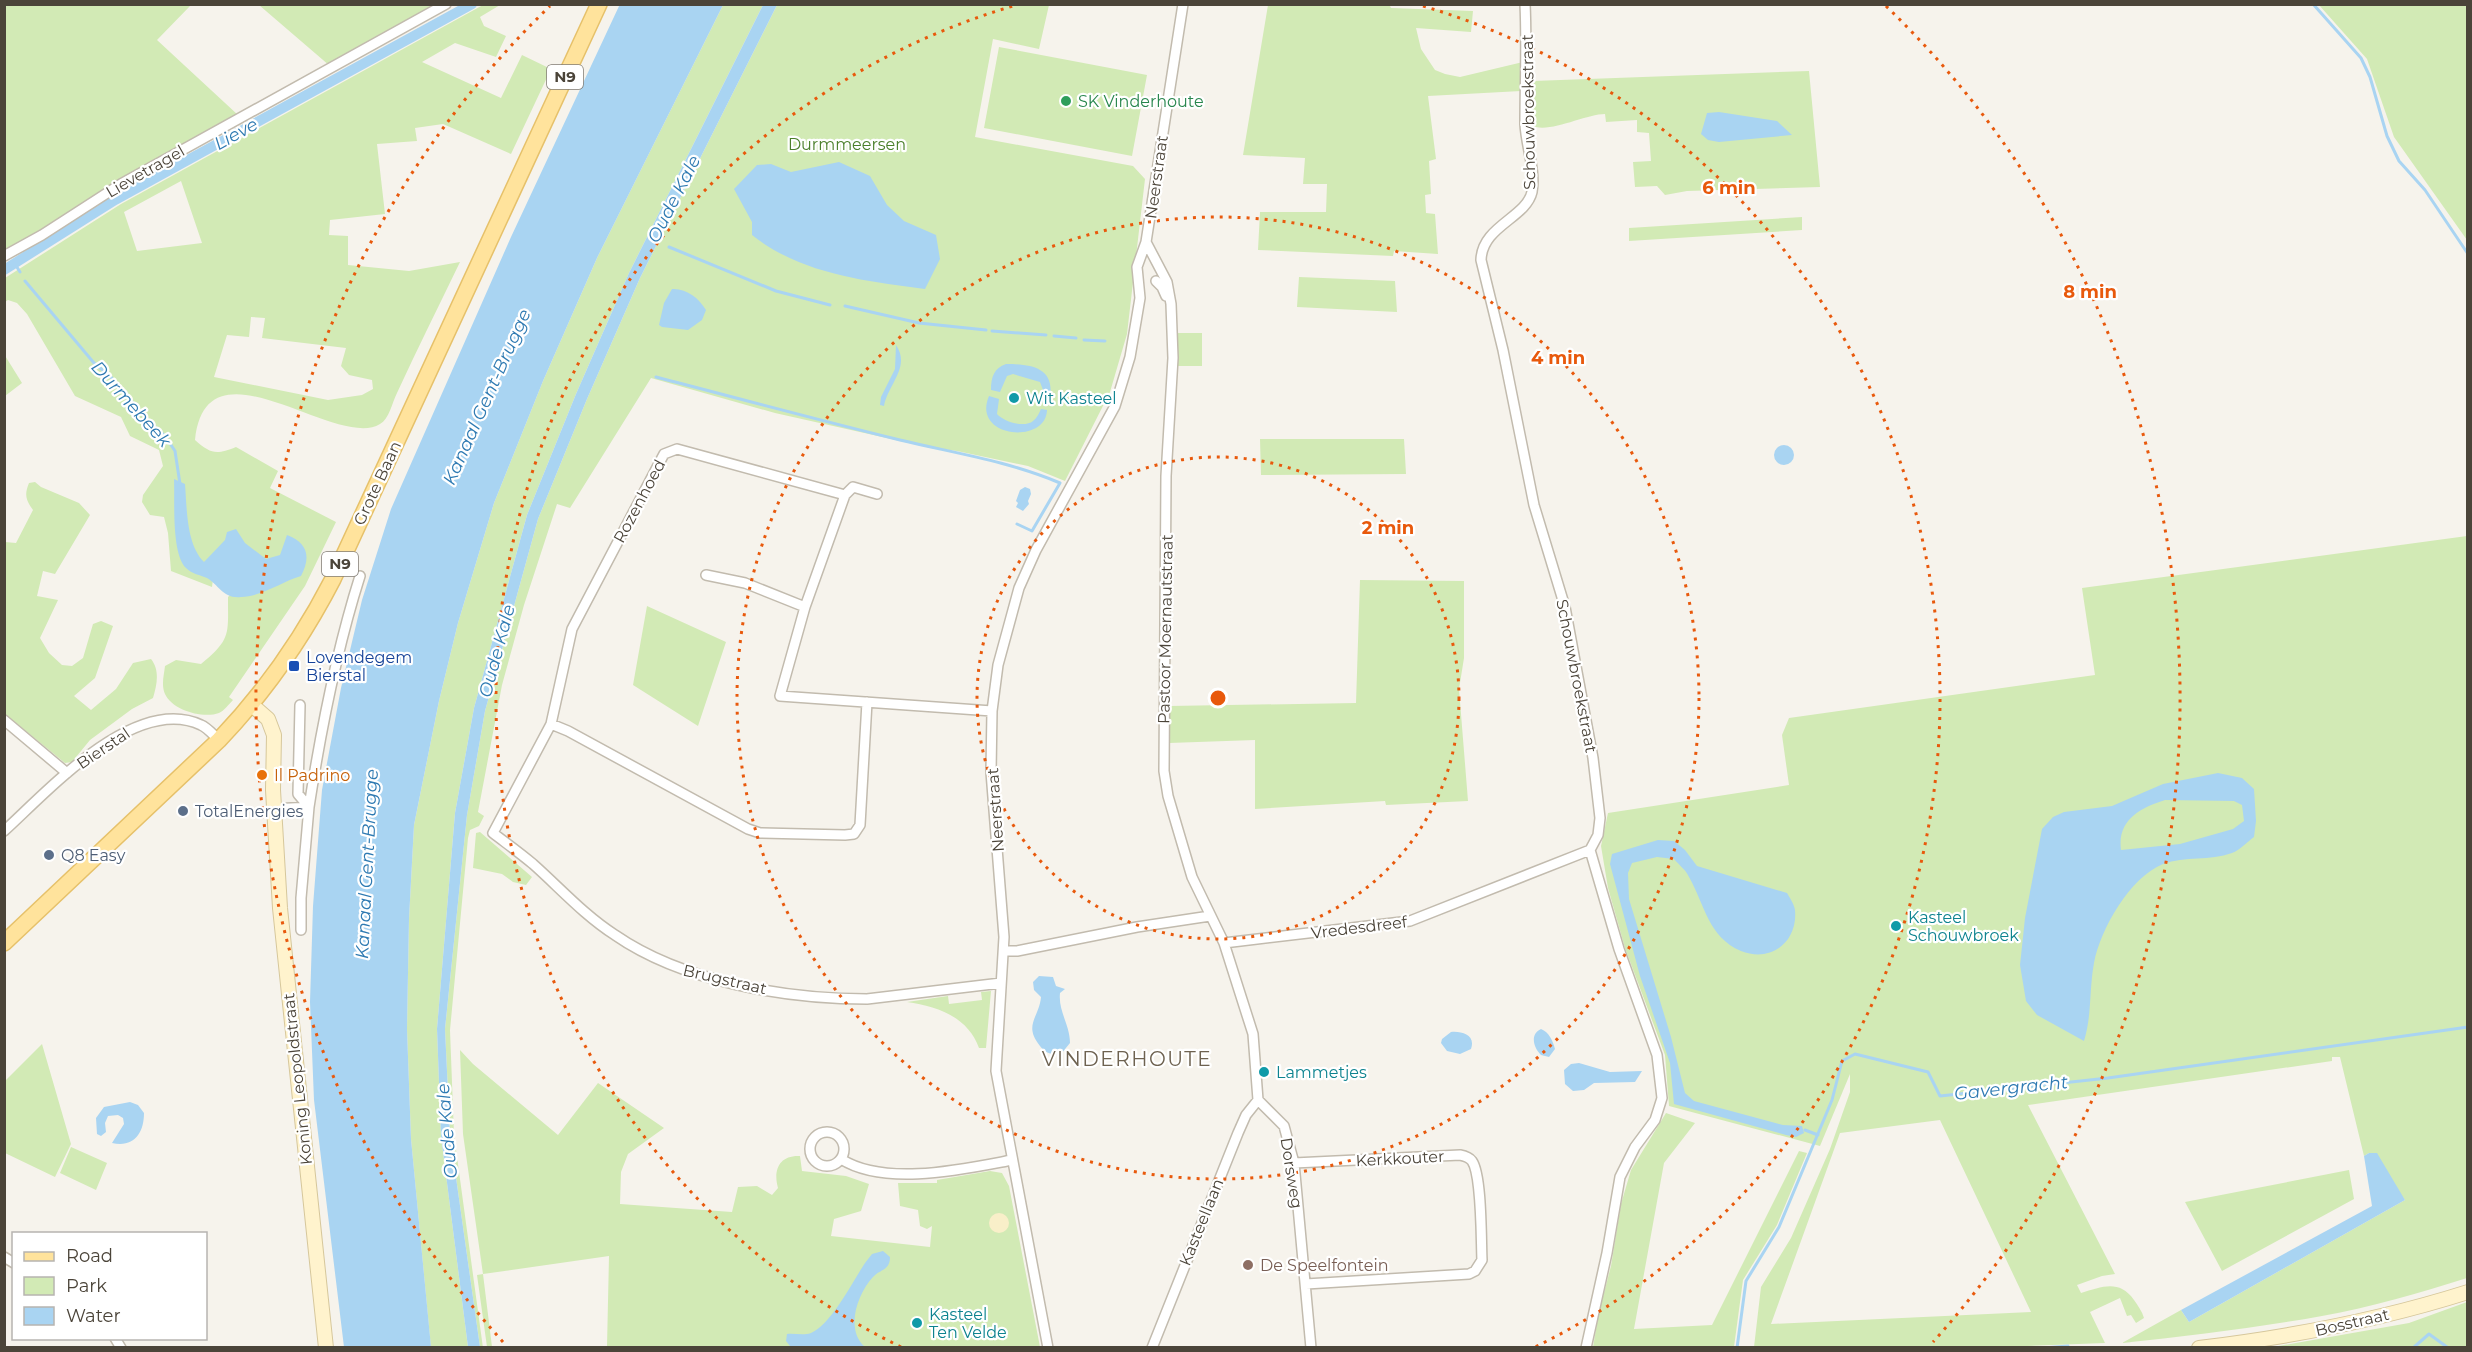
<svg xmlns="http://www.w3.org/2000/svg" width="2472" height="1352" font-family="Montserrat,sans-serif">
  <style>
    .green { fill: #d2eab5; fill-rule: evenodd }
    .sand { fill: #f9efc9 }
    .water { fill: #a9d4f2; fill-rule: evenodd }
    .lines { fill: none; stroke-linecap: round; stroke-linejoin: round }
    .stream { stroke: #a9d4f2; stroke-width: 3 }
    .canal { stroke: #a9d4f2; stroke-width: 10 }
    .street-casing { stroke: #c2bbae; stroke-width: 12 }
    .secondary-casing { stroke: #d6c79b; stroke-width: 16 }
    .primary-casing { stroke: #e6c16a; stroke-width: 18 }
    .street { stroke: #fff; stroke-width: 9 }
    .secondary { stroke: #fff3cd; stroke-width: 14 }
    .primary { stroke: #ffe39c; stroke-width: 15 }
    .ring { fill: none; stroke: #e8590c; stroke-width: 3; stroke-dasharray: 3 6 }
    .leisure-dot { fill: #2e9e5b; stroke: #fff; stroke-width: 2 }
    .culture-dot { fill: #0f9aa8; stroke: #fff; stroke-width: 2 }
    .transit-dot { fill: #1a4fb4; stroke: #fff; stroke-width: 2 }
    .food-dot { fill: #e8710a; stroke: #fff; stroke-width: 2 }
    .service-dot { fill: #5c6f8a; stroke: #fff; stroke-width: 2 }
    .education-dot { fill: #8d6e63; stroke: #fff; stroke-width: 2 }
    .labels { text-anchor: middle; stroke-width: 4.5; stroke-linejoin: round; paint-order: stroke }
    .shield { fill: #fff; stroke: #817c74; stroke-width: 1.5 }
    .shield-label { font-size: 15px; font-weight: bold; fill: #4b4439 }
    .leisure-label { font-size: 16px; fill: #27864d; stroke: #fff; text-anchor: start }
    .street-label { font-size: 16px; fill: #4b4439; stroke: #fff }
    .park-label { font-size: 16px; fill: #4a7f2a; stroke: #fff }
    .culture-label { font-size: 16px; fill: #0d838f; stroke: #fff; text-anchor: start }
    .transit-label { font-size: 16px; fill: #164399; stroke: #fff; text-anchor: start }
    .food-label { font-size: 16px; fill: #c56008; stroke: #fff; text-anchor: start }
    .service-label { font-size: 16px; fill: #4e5e75; stroke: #fff; text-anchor: start }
    .education-label { font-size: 16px; fill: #785e54; stroke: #fff; text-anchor: start }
    .water-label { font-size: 18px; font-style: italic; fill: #2e7ab2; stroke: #fff }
    .quarter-label { font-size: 20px; letter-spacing: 1.5px; fill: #6e6250; stroke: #fff }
    .centre { fill: #e8590c; stroke: #fff; stroke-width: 3 }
    .ring-label { font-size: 18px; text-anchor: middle; font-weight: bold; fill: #e8590c; stroke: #fff; stroke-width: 4.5; stroke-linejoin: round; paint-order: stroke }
  </style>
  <rect width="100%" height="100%" fill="#f6f3ec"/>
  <path class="green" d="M1389 4 1391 8 1473 11 1471 32 1416 28 1421 49 1435 70 1445 74 1460 77 1523 62 1521 91 1428 96 1436 159 1429 161 1431 194 1425 195 1426 213 1435 214 1438 254 1394 251 1393 256 1258 250 1260 212H1326L1327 184H1303L1305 158 1243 155 1268 5Z
    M5 5H191L157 40 238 115 124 179 5 251Z
    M259 5H437L330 66Z
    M483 5H500L480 17 484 26 506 36 496 57 455 43 422 62 501 98 522 55 551 69 511 154 443 124 415 128 417 141 377 144 385 214 330 220 329 235 348 236V265L409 271 460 262C439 306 417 349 397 393 392 403 389 419 380 424 336 451 206 333 195 440 211 454 216 455 236 447L278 471 270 488 336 522 305 586 229 697 233 700C229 704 224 711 219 713 203 719 172 710 165 694 161 685 164 675 165 666L176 660 201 664C231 639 228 635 228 597L232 593 214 571 212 587 171 571 168 533 164 517 150 515 142 502 143 495 163 466 159 450 130 436 121 417 75 396 27 314 17 303 8 300 5 302V278L121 204ZM181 181 202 243 137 251 124 212ZM251 317 265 318 262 338 346 348 341 366 349 375 372 380 373 389 362 395 328 400 214 377 227 335 249 337Z
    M723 5H763L629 273 576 394 527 515 474 708 455 813 437 1029 441 1136 468 1347 431 1348 411 1139 407 1029 409 919 414 825 439 701 458 623 494 503 543 381 597 258Z
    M777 5H1049L1039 49 993 39 975 137 1133 166 1145 179 1127 334 1110 392 1065 481 1028 466 957 451 927 447 775 413 651 378 570 508 557 504 524 605 502 685 478 812 484 816 479 826 470 830 468 838 450 1030 454 1135 483 1348 480 1347 450 1135 445 1029 467 815 485 711 538 519 587 399 640 278Z
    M2319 5H2467V240L2394 137 2367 59Z
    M999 47 1147 75 1132 156 984 128Z
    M1809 71 1820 187 1687 191 1665 195 1657 186 1635 187 1633 162 1651 161 1649 133 1637 132V120L1606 122 1605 114C1585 114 1547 135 1531 125L1533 81Z
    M1802 217V230L1629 241V228Z
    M1299 277 1395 281 1397 312 1297 307Z
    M1176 333H1202V366H1178Z
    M4 354 22 383 5 396H4Z
    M1260 439H1404L1406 474 1261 475Z
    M35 482 41 487 79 503 90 515 55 574 43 571 37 596 58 600 40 638 49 653 62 665 72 666 83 658 93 624 101 621 113 626 95 678 74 696 91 710 116 689 133 663 151 659C160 670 157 685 153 698L132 709 90 740 72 762 65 763 5 714V542L16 543 33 510C26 500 24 495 29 483Z
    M2467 536V1278C2420 1293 2371 1307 2322 1316 2255 1328 2189 1336 2122 1343L2181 1310 2189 1322 2405 1200 2369 1153 2364 1156 2340 1057H2332V1061L2028 1105 2115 1274 2102 1276 2077 1285 2081 1293C2102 1287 2119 1279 2134 1300 2138 1306 2142 1311 2144 1318L2136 1323 2131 1315 2127 1316 2120 1298 2090 1312 2105 1343 1975 1348 1754 1347 1761 1287 1791 1238 1830 1149 1850 1092V1074L1820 1146 1669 1106 1665 1055 1625 948 1608 888 1601 846 1608 813 1789 785 1782 735 1789 718 2095 675 2082 588ZM1940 1120 2031 1312 1771 1324 1840 1133Z
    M1360 580 1464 581V658L1459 689 1468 801 1386 805 1385 801 1255 809V740L1169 743V706L1356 703Z
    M647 606 726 642 698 726 633 685Z
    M480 832 532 877 526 885 513 882 502 874 473 868 476 833Z
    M991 991 986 1048H979C968 1017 937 1006 907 1002L948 996 949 1004 982 1000 981 992Z
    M42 1044 71 1144 55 1177 5 1153V1081Z
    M460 1050 473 1064 558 1135 598 1083 664 1128 628 1154 621 1172 620 1204 732 1212 738 1187 757 1186 772 1195 778 1188C773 1170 779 1155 800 1156L802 1171 846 1176 869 1184 861 1211 834 1219 831 1236 930 1247 932 1226 927 1229 920 1226 918 1210 900 1206 898 1183H937V1180L990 1171 1002 1173 1009 1186 1040 1347H607L609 1256 483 1274 492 1347H487L477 1275 483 1274 463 1134Z
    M1666 1113 1695 1123 1664 1163 1634 1329 1712 1325 1799 1151 1807 1153 1777 1225 1743 1280 1734 1347H1593L1599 1312 1611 1266 1621 1204 1631 1170Z
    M71 1147 107 1163 96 1190 60 1173Z
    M2349 1170 2354 1199 2222 1271 2185 1202Z
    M2467 1302V1347H2273L2409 1323Z"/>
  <path class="sand" d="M989 1223a10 10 0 1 1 20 0a10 10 0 1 1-20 0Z"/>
  <path class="water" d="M620 4 723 5 597 258 543 381 494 503 458 623 439 701 414 825 409 919 407 1029 411 1139 431 1347H344L314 1100 310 1002 313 906 322 790 341 688 362 600 391 509 511 237Z
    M763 5H777L640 278 587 399 538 519 485 711 467 815 445 1029 450 1135 480 1347H468L441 1136 437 1029 455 813 474 708 527 515 576 394 629 273Z
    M1719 112 1777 121 1792 135 1719 142 1708 140 1701 134 1707 113Z
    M839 162 870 176 887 205 904 221 936 235 940 259 925 289C865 281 801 274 752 235V222L734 189 757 165 771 164 791 172Z
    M672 289C686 288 699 298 706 310L702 320 688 330 662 327 659 325 664 303Z
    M896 345C911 367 888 384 884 406L880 405 881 397 895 369Z
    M1006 364C1035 364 1057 369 1049 403L1041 402 1043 390 1040 382 1013 374 1007 376 1000 392 991 390C991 377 994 368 1006 364Z
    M989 396 999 399 997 414C1004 422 1025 428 1033 421 1037 418 1039 413 1041 409L1047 410C1046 445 971 438 989 396Z
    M1774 455a10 10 0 1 1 20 0a10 10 0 1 1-20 0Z
    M174 479 185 484C187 508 186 544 204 562L225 540 227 532 236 529 245 543 266 559 280 555 287 535C308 543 311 557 301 576 281 582 263 596 241 597 223 599 219 585 207 578 200 575 192 574 186 568 171 553 175 500 174 479Z
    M1025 487 1030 489 1031 494 1028 501 1029 504 1023 511 1016 507 1018 503 1016 501 1020 490Z
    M2218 773 2242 778 2254 789 2256 821 2254 837C2247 842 2240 850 2232 853 2210 861 2185 856 2163 864 2130 877 2100 930 2094 963 2089 990 2092 1015 2084 1041L2037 1015 2026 1001 2020 965 2025 918 2042 829 2053 817 2064 812 2112 806 2163 784ZM2165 800 2234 801 2242 805 2244 821 2233 829 2180 844 2121 850C2117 820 2140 808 2165 800Z
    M1658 840 1674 841 1685 850 1697 866 1787 893C1790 898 1794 904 1795 910 1798 942 1771 963 1741 951 1708 937 1705 905 1689 877 1686 870 1679 865 1674 859L1657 857 1632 863 1628 873 1629 899 1671 1037 1685 1093 1694 1101 1783 1125 1802 1126 1804 1133 1796 1137 1786 1135 1674 1104 1670 1063 1640 976 1610 864 1612 854Z
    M1039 976 1053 977 1056 986 1065 989 1060 993C1058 1011 1070 1025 1070 1043L1061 1054C1052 1055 1046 1054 1040 1046 1023 1025 1039 1018 1041 997L1034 990 1033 982Z
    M1541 1029C1549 1032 1553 1041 1555 1049L1549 1057 1541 1055C1533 1047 1530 1034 1541 1029Z
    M1451 1032C1462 1031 1476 1035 1471 1049L1460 1054 1447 1051 1441 1043 1442 1039Z
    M1579 1063 1610 1072 1642 1071 1635 1082 1594 1083 1584 1090 1573 1091 1565 1084 1564 1070 1571 1064Z
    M130 1102 138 1105 144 1113C144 1133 134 1148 112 1143L124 1124 123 1118 118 1115 108 1116 105 1123 106 1132 101 1136 97 1134 96 1118 104 1107Z
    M2369 1153H2377L2405 1200 2189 1322 2181 1310 2372 1206 2364 1156Z
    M883 1251 890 1257C890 1271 880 1269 873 1277 857 1294 845 1330 865 1347L790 1346 786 1341 787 1334C795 1333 803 1336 811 1333 831 1325 853 1281 865 1263L872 1254Z"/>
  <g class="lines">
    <path class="stream" d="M2313 4 2361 58 2370 77 2387 136 2399 161 2425 190 2468 254
      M669 247 776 291 830 305
      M15 264 20 272
      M25 281 94 363 110 376 149 422 165 436 175 451 180 484
      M845 306 919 323 986 330
      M992 331 1046 335
      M1054 336 1076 338
      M1084 340 1105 341
      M656 377C737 398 818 420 900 440 954 453 1008 461 1060 483L1032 531 1017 524
      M1805 1130 1818 1135
      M1737 1348 1746 1281 1779 1227 1832 1100 1842 1061 1855 1054 1928 1072 1940 1096 2108 1078 2468 1027
      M2043 1348 2068 1346
      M2413 1348 2429 1334 2447 1347"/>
    <path class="canal" d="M4 270 115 200 472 4"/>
    <defs>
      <path id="street" d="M1525 4C1527 44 1525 84 1525 124 1526 146 1536 171 1532 192 1526 218 1482 226 1481 260L1503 350 1534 505 1565 607 1593 758 1600 818 1598 835 1590 850
        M1146 242 1167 282 1171 304 1173 358 1166 476 1164 771 1168 796 1192 877 1224 943 1253 1034 1258 1100 1284 1126 1294 1163 1311 1348
        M4 256 42 235 121 184 446 4
        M1156 281 1162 287 1166 296
        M845 495 853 487 877 494
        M706 575 745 583 805 607
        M300 705 298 794 309 807
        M992 711 780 696 805 607 845 495 677 449 664 454 572 629 551 724 493 833C506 843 520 853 533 864 560 888 584 915 615 935 683 982 786 999 867 999L1001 983
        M4 720 67 773
        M551 724 568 731 748 829 760 833 845 835 854 834 860 825 867 702
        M309 807C321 729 336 652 360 576
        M273 809 309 807 301 898V930
        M4 831C48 791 135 694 201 725 208 728 213 735 219 740
        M1224 943 1410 921 1590 850
        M1004 951H1017L1137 927 1210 916
        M810 1149a17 17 0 1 1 34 0a17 17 0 1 1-34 0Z
        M841 1159C885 1187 964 1169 1012 1160
        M1294 1163 1460 1155C1465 1156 1469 1157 1472 1161 1482 1175 1481 1240 1482 1260L1475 1271 1469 1274 1306 1284
        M4 1257 14 1263
        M115 1338 121 1348
        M1048 1348 996 1071 1004 937 991 772 992 711 998 665 1019 588 1036 550 1115 406 1130 357 1140 298 1137 267 1146 242 1183 4
        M1152 1348 1238 1133 1246 1115 1258 1100
        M1586 1348 1607 1253 1620 1177 1635 1147 1655 1120 1662 1098 1657 1055 1619 949 1590 850"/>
      <path id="secondary" d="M252 705 268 719 274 735 273 790 280 908 326 1348
        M2199 1348C2290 1337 2380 1320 2468 1292"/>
      <path id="primary" d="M4 943 219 740C265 692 302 639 333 579L599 4"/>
    </defs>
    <use href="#street" class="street-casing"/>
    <use href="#secondary" class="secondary-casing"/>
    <use href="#primary" class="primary-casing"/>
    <use href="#street" class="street"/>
    <use href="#secondary" class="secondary"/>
    <use href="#primary" class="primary"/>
  </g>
  <g class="ring">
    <circle cx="1218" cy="698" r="241"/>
    <circle cx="1218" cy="698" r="481"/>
    <path d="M901 1347A722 722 0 0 1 1013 6M1423 6A722 722 0 0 1 1535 1347"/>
    <path d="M503 1342A962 962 0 0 1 550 6M1886 6A962 962 0 0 1 1933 1342"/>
  </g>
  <circle class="leisure-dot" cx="1066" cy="101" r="6"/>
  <g class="culture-dot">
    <circle cx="1014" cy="398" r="6"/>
    <circle cx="1896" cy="926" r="6"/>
    <circle cx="1264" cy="1072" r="6"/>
    <circle cx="917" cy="1323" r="6"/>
  </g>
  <rect class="transit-dot" x="288" y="660" width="12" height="12" rx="3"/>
  <circle class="food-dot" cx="262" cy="775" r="6"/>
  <g class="service-dot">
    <circle cx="183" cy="811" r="6"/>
    <circle cx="49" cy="855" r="6"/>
  </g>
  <circle class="education-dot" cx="1248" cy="1265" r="6"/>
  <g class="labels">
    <g class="shield">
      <rect x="547" y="65" width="36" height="24" rx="4.5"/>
      <rect x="322" y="552" width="36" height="24" rx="4.5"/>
    </g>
    <g class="shield-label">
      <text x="565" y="82">N9</text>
      <text x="340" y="569">N9</text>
    </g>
    <g class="leisure-label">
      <text x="1078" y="107">SK Vinderhoute</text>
    </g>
    <g class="street-label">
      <text transform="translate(1528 112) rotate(-91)" y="6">Schouwbroekstraat</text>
      <text transform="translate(145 171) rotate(-30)" y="6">Lievetragel</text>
      <text transform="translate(1156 177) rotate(-82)" y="6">Neerstraat</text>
      <text transform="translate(377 483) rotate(-65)" y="6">Grote Baan</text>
      <text transform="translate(639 501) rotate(-62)" y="6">Rozenhoed</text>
      <text transform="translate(1165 629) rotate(-89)" y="6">Pastoor Moernautstraat</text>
      <text transform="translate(1577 676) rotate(79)" y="6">Schouwbroekstraat</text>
      <text transform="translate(103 748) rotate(-34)" y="6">Bierstal</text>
      <text transform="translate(995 810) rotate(-94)" y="6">Neerstraat</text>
      <text transform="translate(1359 927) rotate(-7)" y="6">Vredesdreef</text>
      <text transform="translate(725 979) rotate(13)" y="6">Brugstraat</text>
      <text transform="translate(297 1079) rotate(-96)" y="6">Koning Leopoldstraat</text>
      <text transform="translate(1400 1158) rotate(-3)" y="6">Kerkkouter</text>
      <text transform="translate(1292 1173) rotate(81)" y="6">Dorsweg</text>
      <text transform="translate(1201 1222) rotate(-68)" y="6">Kasteellaan</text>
      <text transform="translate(2352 1322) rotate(-13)" y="6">Bosstraat</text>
    </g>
    <g class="park-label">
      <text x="847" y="150">Durmmeersen</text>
    </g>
    <g class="culture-label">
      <text x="1026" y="404">Wit Kasteel</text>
      <text x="1908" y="923">Kasteel<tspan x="1908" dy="18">Schouwbroek</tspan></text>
      <text x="1276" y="1078">Lammetjes</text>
      <text x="929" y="1320">Kasteel<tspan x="929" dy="18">Ten Velde</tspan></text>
    </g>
    <g class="transit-label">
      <text x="306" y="663">Lovendegem<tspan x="306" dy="18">Bierstal</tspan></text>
    </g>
    <g class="food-label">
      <text x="274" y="781">Il Padrino</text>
    </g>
    <g class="service-label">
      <text x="195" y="817">TotalEnergies</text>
      <text x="61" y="861">Q8 Easy</text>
    </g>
    <g class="education-label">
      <text x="1260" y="1271">De Speelfontein</text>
    </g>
    <g class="water-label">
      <text transform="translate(236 134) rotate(-29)" y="6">Lieve</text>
      <text transform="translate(674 199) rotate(-63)" y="6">Oude Kale</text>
      <text transform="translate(487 397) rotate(-66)" y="6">Kanaal Gent-Brugge</text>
      <text transform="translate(131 404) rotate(48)" y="6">Durmebeek</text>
      <text transform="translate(497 651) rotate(-75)" y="6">Oude Kale</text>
      <text transform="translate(367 864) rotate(-87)" y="6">Kanaal Gent-Brugge</text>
      <text transform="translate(2011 1088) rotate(-6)" y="6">Gavergracht</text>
      <text transform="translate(447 1131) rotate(-95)" y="6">Oude Kale</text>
    </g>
    <g class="quarter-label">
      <text x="1127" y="1066">VINDERHOUTE</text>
    </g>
  </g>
  <circle cx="1218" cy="698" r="9" class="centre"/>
  <g class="ring-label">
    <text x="1729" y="194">6 min</text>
    <text x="2090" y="298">8 min</text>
    <text x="1558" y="364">4 min</text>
    <text x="1388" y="534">2 min</text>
  </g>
  <rect width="2472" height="1352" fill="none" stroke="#4b4439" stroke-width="12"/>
  <rect x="12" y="1232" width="195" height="108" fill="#ffffff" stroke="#b7b4b0" stroke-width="1.5"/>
  <rect x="24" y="1252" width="30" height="9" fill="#ffe39c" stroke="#b7b4b0" stroke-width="1.5"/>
  <text x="66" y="1262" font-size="18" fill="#4b4439">Road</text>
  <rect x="24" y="1277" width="30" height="18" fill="#d2eab5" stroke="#b7b4b0" stroke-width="1.5"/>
  <text x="66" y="1292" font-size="18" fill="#4b4439">Park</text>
  <rect x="24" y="1307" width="30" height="18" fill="#a9d4f2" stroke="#b7b4b0" stroke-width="1.5"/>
  <text x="66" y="1322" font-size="18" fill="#4b4439">Water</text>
</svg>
